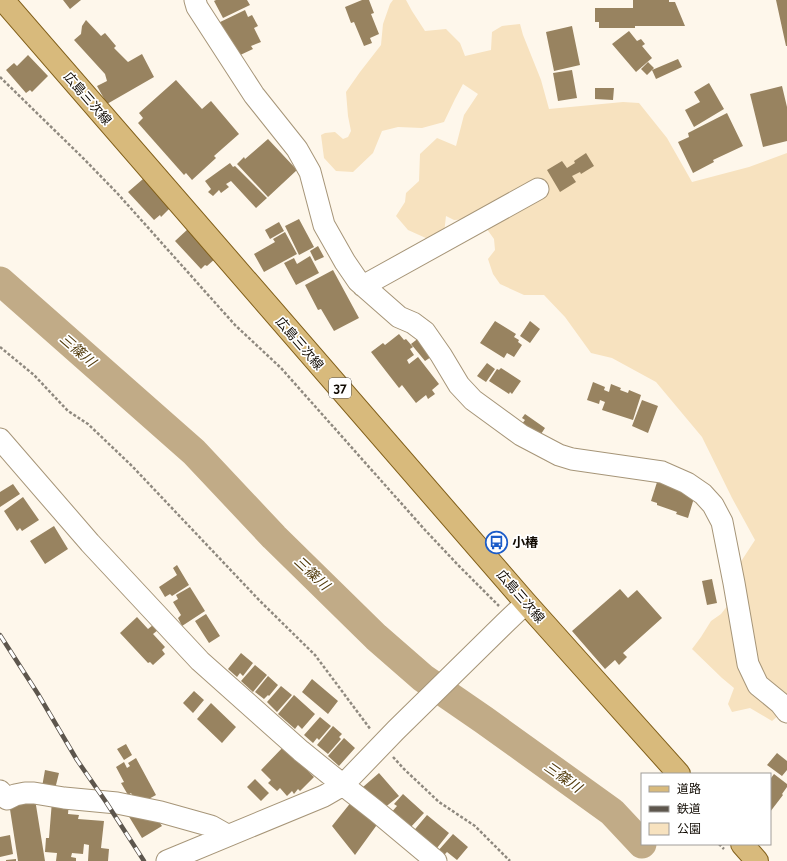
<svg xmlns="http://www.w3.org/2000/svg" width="787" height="861" font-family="Raleway,'Noto Sans JP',sans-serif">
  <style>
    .green { fill: #f7e2bf }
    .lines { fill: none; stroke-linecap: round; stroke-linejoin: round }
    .river { stroke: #c1ab87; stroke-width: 29 }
    .building { fill: #988360 }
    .minor-casing { stroke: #a69578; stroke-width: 23 }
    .major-casing { stroke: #815f19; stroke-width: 24 }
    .path { stroke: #8f897f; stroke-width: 2.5; stroke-dasharray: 3 2; stroke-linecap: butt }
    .minor { stroke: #fff; stroke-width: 21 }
    .major { stroke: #d8ba7c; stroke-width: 22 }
    .rail-casing { stroke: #5d564d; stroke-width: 4.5 }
    .rail { stroke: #fff; stroke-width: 3; stroke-dasharray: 9; stroke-linecap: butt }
    .labels { text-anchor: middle; stroke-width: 3.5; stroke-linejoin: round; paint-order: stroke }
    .shield { fill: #fff; stroke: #58544f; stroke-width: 1 }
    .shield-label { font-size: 12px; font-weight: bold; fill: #110b03 }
    .street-label { font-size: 13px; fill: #110b03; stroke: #fff }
    .poi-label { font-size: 13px; font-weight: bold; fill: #110b03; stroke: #fff; text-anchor: start }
    .water-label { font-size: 14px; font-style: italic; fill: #523b0c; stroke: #fff }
  </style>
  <rect width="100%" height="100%" fill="#fef7eb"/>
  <path class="green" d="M393 0H406L412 11 425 31 446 29 460 43 465 56 491 50 492 32 502 26 520 24 523 35 541 80 549 109 623 102 639 103 667 138 692 182 749 167 787 153V708L772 721 750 708 732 712 728 704 734 688 722 678 692 649 701 637 711 621 721 614 739 591 740 563 755 540 732 498 702 437 656 382 612 358 591 353 565 317 544 295H524L500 284 493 274 488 259 495 250 494 239 484 225 469 219 454 220 446 216 444 233 428 239 408 230 396 216 405 202 406 193 419 181 420 154 437 138 456 146 464 115 478 94 463 84 455 99 444 122 422 128 398 127 382 131 373 153 353 172 336 171 324 158 321 135 325 133 335 132 343 139 348 137 351 131 348 116 346 92 360 72 381 45 383 24 390 4Z"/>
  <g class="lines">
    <path class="river" d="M0 281 194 452 274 537 376 637 423 678 484 720 612 812 642 844"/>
  </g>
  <path class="building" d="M63 0H81L70 9Z
    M216 0H247L250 5 223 18 214 1Z
    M362 0H369L374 13 371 14 379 34 370 38 372 43 364 46 354 22 351 23 345 7Z
    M633 0H669V2H675L685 26H635V28H599V22H595V8H633Z
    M776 0H787V46H786Z
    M245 10 248 17 252 15 258 26 254 28 261 42 251 46 253 49 236 57 216 24Z
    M86 20 101 36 105 33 116 46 114 48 128 62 142 54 154 77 107 104 97 86 107 81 105 74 74 40 81 34 82 26Z
    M572 26 580 65 554 71 546 32Z
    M629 31 637 41 641 39 645 44 642 46 652 58 636 72 612 44Z
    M28 55 48 76 32 92 30 90 26 93 6 70 14 63 17 66Z
    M678 59 682 67 656 79 652 70Z
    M648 62 654 68 647 75 641 69Z
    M572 70 577 98 558 101 553 73Z
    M176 80 202 109 211 101 239 134 214 156 216 158 192 180 186 173 184 175 138 123 143 118 139 113Z
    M709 83 724 109 694 127 685 110 700 102 694 92Z
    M782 86 787 107V141L763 147 750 94Z
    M595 88H614L613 100 595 99Z
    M727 113 743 146 713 160 714 162 693 173 678 142 689 137 688 133Z
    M268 139 297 170 268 197 237 164 244 157 245 159Z
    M586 153 594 166 581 174 580 172 572 176 576 182 560 192 547 170 562 161 567 168 575 163 574 161Z
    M230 163 233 167 235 166 267 198 256 208 231 181 226 184 229 187 221 193 219 190 213 196 208 192 211 189 205 181Z
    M143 179 170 208 161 217 160 215 154 220 128 192Z
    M299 219 314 247 299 255 285 226Z
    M279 222 284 231 270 239 265 230Z
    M188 229 216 258 207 266 205 265 201 269 175 241Z
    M285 232 297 254 264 272 254 254 275 242 273 239Z
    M318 246 324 257 315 261 310 251Z
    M310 256 319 273 296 285 284 263 294 258 297 264Z
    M333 270 359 318 334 331 321 309 318 310 305 285Z
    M495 321 516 334 514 337 519 340 518 342 522 345 514 357 507 353 504 358 480 343Z
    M530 321 540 329 530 343 520 336Z
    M399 334 404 340 406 339 413 347 410 349 414 355 407 360 409 364 418 357 439 384 432 390 435 394 428 399 426 395 416 403 402 385 399 388 371 352 383 343 385 345Z
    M420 337 434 355 425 361 411 344Z
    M487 363 495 369 486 382 477 376Z
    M501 368 521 381 512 394 510 392 509 394 489 381 497 369 499 370Z
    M593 382 605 387 604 390 609 392 611 384 621 388 620 390 628 393 629 390 641 395 633 420 602 410 605 402 600 400 599 404 587 400Z
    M642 400 658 406 648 433 632 426Z
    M525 414 545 428 539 437 521 425 525 420 522 418Z
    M658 479 694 498 688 518 676 514 677 512 657 505V503L651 501Z
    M13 484 20 494 0 507V492Z
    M23 497 39 520 22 531 20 528 17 531 4 511Z
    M54 526 68 549 45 564 30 541Z
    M177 565 189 585 172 596 170 594 165 597 159 587 177 575 173 568Z
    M712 579 717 603 707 605 702 581Z
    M190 587 205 611 182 626 178 618 181 615 173 602 178 599 176 595Z
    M620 589 628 598 637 590 662 618 623 653 627 657 619 665 615 660 605 669 572 631Z
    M206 614 220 636 209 643 195 621Z
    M137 617 148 629 153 625 158 630 153 634 165 647 162 650 165 654 153 665 150 662 148 663 120 633Z
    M241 653 253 663 243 676 240 673 237 677 228 669Z
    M255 665 267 675 253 692 241 681Z
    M268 676 278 685 269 696 268 695 264 699 255 692Z
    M312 679 338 701 328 714 302 692Z
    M281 686 292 695 277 712 267 702Z
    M194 691 204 700 193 713 183 703Z
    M294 695 315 714 302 729 298 725 295 729 278 714Z
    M211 703 236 727 222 743 197 719Z
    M320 717 331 726 319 740 317 738 313 743 304 735Z
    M333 726 342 734 339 737 341 739 328 754 317 745Z
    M344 738 355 748 339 766 328 756Z
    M287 743 307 766 305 768 314 777 300 791 298 789 294 794 292 791 287 796 280 788 277 791 268 783 271 780 261 770Z
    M126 744 132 755 124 760 117 749Z
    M777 753 787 761V770L782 776 767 765Z
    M136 758 156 795 145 801 140 800 138 796 134 798 131 793 128 795 121 783 124 782 116 767 124 762 127 768 130 766 128 763Z
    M45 770 59 773 55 789 42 787Z
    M379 773 399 796 383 809 363 787Z
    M774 774 787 784V787L782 794 783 795 770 812V777L771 778Z
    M255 779 269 793 261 801 247 787Z
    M403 794 424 813 408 830 390 814 397 806 394 804Z
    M35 799 45 861H18L9 803Z
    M52 801 69 802 68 814 79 815 78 819 104 821 101 848 109 849 108 861H88L89 845 84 844 83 854 72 853 71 857 76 858V861H56L57 853 45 852 46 838H49Z
    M352 801 379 822 355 855 332 826Z
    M153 813 162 826 142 838 128 815Z
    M427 815 449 833 433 853 411 834Z
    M453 834 468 847 457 860 447 852 442 857 437 852Z
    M10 835 13 854 0 857V837Z
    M16 859V861H6V860Z"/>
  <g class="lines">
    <defs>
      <path id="minor" d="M195 0 197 7 254 95 297 149 310 172 324 225 345 262 358 281 399 317 413 323 425 332 441 355 459 385 473 400 521 435 559 455 572 459 662 472 687 483 703 494 713 505 722 522 734 583 748 664 758 685 780 703 787 712
        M363 286 538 189
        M0 439 90 543 200 661 301 751 343 785 376 811 436 861
        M0 791 7 799 15 795 25 793H34L64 798 117 803 161 812 211 826 227 835
        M167 861 324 796 343 785 396 730 505 623 526 603"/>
      <path id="major" d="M3 0 526 603 679 774
        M742 844 757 861"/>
    </defs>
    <use href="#minor" class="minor-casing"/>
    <use href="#major" class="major-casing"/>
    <path class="path" d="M0 77 85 160 118 194 235 325 281 368 425 530 459 566 499 606
      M0 347 34 375 68 411 88 424 132 466 260 601 315 655 371 730
      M393 757 404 769 439 802 475 826 510 861
      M719 844 724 849"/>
    <use href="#minor" class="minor"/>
    <use href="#major" class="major"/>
    <defs>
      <path id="rail" d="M0 635 38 694 77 760 106 802 144 861"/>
    </defs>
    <use href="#rail" class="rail-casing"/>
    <use href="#rail" class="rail"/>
  </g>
  <defs>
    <symbol id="bus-ring" viewBox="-11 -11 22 22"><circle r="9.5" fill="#fff" stroke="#1c5cc8" stroke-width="1.5"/><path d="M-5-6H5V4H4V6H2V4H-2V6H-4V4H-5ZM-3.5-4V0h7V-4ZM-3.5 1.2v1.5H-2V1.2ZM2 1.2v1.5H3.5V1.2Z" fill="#1c5cc8"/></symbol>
  </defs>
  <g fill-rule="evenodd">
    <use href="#bus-ring" x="484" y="530" width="25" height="25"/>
  </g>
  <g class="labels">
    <rect class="shield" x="329" y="378" width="22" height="20" rx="3"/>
    <g class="shield-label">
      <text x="340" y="392">37</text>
    </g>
    <g class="street-label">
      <text transform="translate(88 98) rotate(49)" y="5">広島三次線</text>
      <text transform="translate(300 343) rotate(49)" y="5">広島三次線</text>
      <text transform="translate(521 596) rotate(49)" y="5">広島三次線</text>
    </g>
    <g class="poi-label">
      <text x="512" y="547">小椿</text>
    </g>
    <g class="water-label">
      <text transform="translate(78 350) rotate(41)" y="5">三篠川</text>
      <text transform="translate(312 573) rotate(43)" y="5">三篠川</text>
      <text transform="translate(563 777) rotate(35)" y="5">三篠川</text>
    </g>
  </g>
  <rect x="641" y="773" width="130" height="72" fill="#ffffff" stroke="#a09d9a"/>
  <rect x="649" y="786" width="20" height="6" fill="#d8ba7c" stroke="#a09d9a"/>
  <text x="677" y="793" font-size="12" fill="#110b03">道路</text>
  <rect x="649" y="806" width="20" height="6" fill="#5d564d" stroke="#a09d9a"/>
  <text x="677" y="813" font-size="12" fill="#110b03">鉄道</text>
  <rect x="649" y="823" width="20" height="12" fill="#f7e2bf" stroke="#a09d9a"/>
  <text x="677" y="833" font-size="12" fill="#110b03">公園</text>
</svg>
